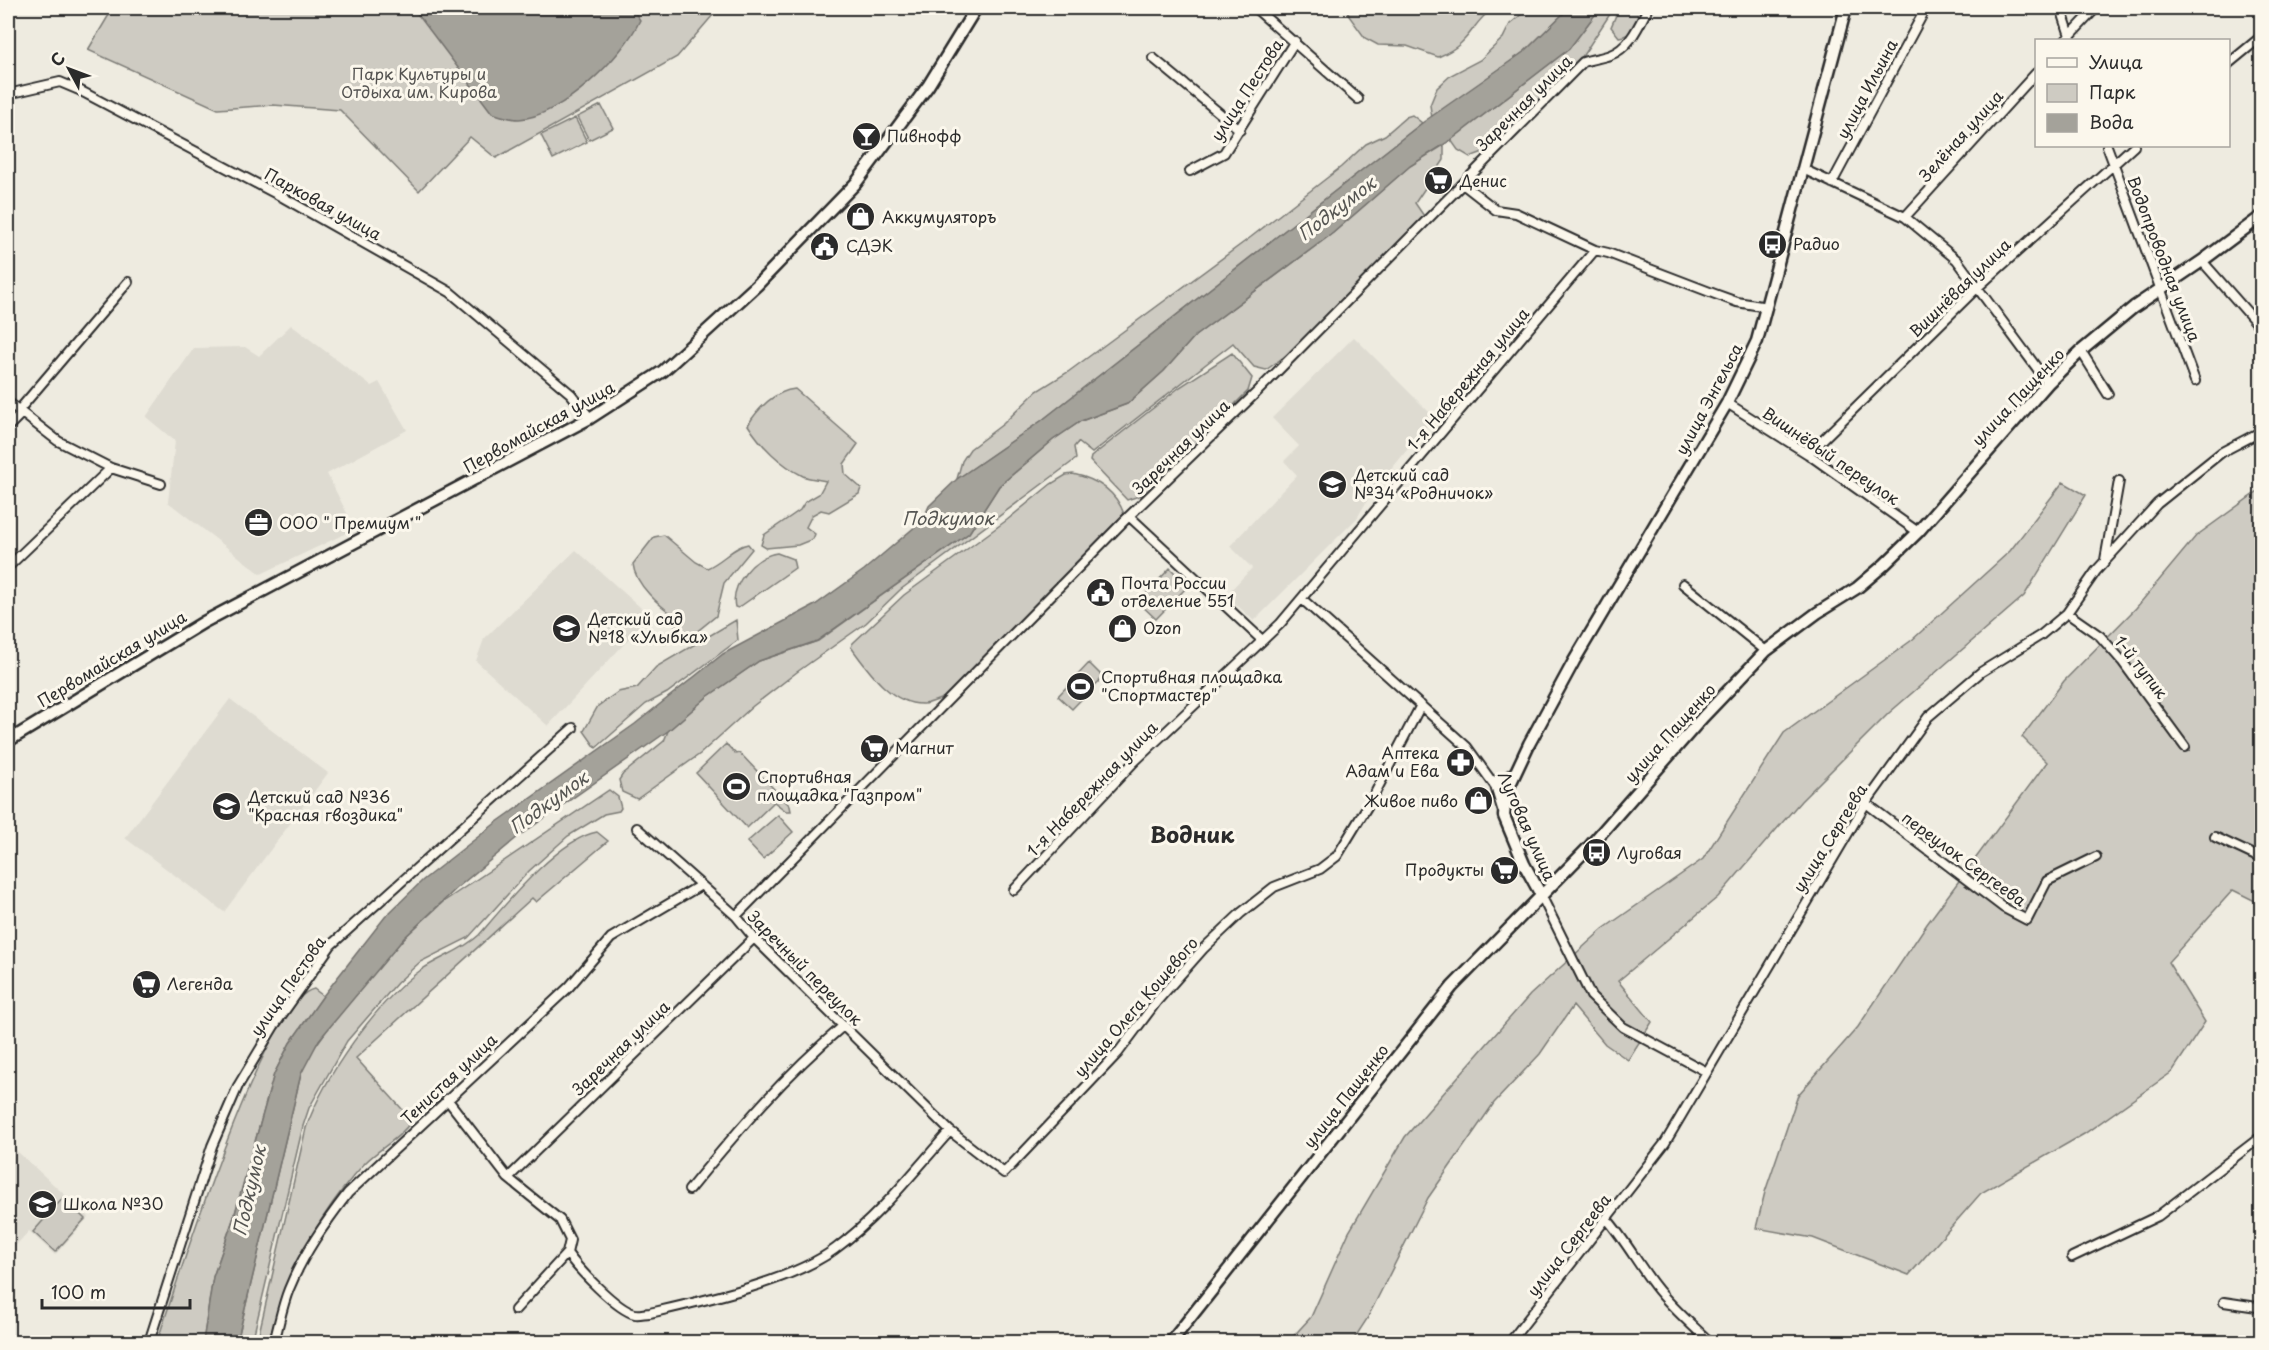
<svg xmlns="http://www.w3.org/2000/svg" width="2269" height="1350" font-family="'Playpen Sans',sans-serif">
  <style>
    .built { fill: #dedbd1 }
    .green { fill: #cecbc2; stroke: #7c7b76; stroke-width: 1.5 }
    .water { fill: #a4a29a; stroke: #74726e; stroke-width: 1.5 }
    .lines { fill: none; stroke-linecap: round; stroke-linejoin: round }
    .street-casing { stroke: #2b2b2b; stroke-width: 12 }
    .secondary-casing { stroke: #2b2b2b; stroke-width: 15 }
    .street { stroke: #fbf7ec; stroke-width: 8 }
    .secondary { stroke: #fbf7ec; stroke-width: 10 }
    .labels { text-anchor: middle; stroke-width: 6; stroke-linejoin: round; paint-order: stroke }
    .park-label { font-size: 16px; fill: #545351; stroke: #fbf7ec }
    .street-label { font-size: 16px; fill: #2b2b2b; stroke: #fbf7ec }
    .poi-label { font-size: 16px; fill: #2b2b2b; stroke: #fbf7ec; text-anchor: start }
    .water-label { font-size: 18px; font-style: italic; fill: #555552; stroke: #fbf7ec }
    .district-label { font-size: 22px; font-weight: bold; fill: #2b2b2b; stroke: #fbf7ec }
  </style>
  <rect width="100%" height="100%" fill="#eeebe0"/>
  <filter id="ink" filterUnits="userSpaceOnUse"><feTurbulence type="fractalNoise" baseFrequency=".0167" numOctaves="2"/><feDisplacementMap in="SourceGraphic" scale="12" xChannelSelector="R" yChannelSelector="G"/><feConvolveMatrix kernelMatrix="1 2 1 2 8 2 1 2 1" color-interpolation-filters="sRGB"/></filter>
  <g filter="url(#ink)">
    <path class="built" d="M291 325 371 386 379 382 407 430 327 474 355 529 261 574 168 502 175 441 146 417 194 348 245 347 259 356Z
      M1354 337 1434 417 1371 494 1357 518 1254 621 1226 595 1252 568 1230 546 1297 475 1284 461 1299 446 1272 418Z
      M576 550 650 616 548 726 476 661 484 639Z
      M230 699 328 773 224 912 125 838Z
      M8 1143 89 1217 55 1255 29 1231 8 1254Z"/>
    <path class="green" d="M113 8H719L677 57 496 158 470 137 419 191 340 110 273 105 218 109 88 50Z
      M1346 8H1493C1468 27 1473 42 1438 57L1407 46 1378 45 1365 38 1349 16Z
      M1529 8H1569L1525 51 1432 118 1430 105 1437 88 1451 75 1480 60 1503 38 1510 24Z
      M1600 8H1614L1576 66 1483 152 1470 157 1458 150 1451 140 1569 49Z
      M1619 8H1645C1639 20 1634 36 1619 37L1611 27Z
      M601 105 613 128 589 140 577 117Z
      M1412 115 1422 123 1041 421 957 479 962 461 970 449 1003 424 1037 391 1068 372 1251 237 1341 167 1366 144 1385 135 1406 117Z
      M575 118 587 142 553 159 541 135Z
      M1444 145V160L1415 203 1426 219 1300 345 1266 370 1254 367 1233 343 1092 453 1078 442 1074 447 1076 459 900 590 866 623 797 672 753 706 700 754 637 799 622 792 619 780 623 774 664 741 668 731 707 697 759 661 818 641 969 533 999 486 1053 440 1081 421 1127 404 1164 371 1195 336 1333 233 1410 166Z
      M1232 353 1252 378 1248 391 1145 494 1127 500 1090 461 1091 457 1180 387Z
      M795 389 858 444 844 464 845 474 861 488 859 494C849 500 839 506 829 512L821 510 812 515 806 527 815 534 813 539 798 545 766 548 761 545 764 535 800 510 805 502 819 494 826 481C819 479 810 479 803 476 781 465 761 446 748 425 758 408 775 391 795 389Z
      M1073 474C1096 479 1116 491 1124 514L946 697C939 699 930 704 923 704 891 705 868 670 851 647L853 643 904 595 1007 520 1051 484 1066 475Z
      M2063 482 2086 495 2024 596 1889 713 1801 801 1718 897 1618 981 1652 1022 1628 1060 1605 1044 1573 1006 1540 1054 1494 1103 1428 1198 1367 1319 1352 1342H1288L1311 1317 1349 1232 1405 1137 1530 995 1603 929 1703 859 1784 733 1912 640 2010 551Z
      M2261 489V904L2233 890 2168 962 2205 1022 2172 1072 2084 1134 1981 1193 1909 1275 1813 1238 1756 1228 1765 1192 1798 1095 1858 1027 1927 924 2047 762 2022 737 2064 681 2136 608 2196 536Z
      M664 535 696 562 707 568C722 562 734 546 748 544L752 549 724 583 716 616 695 633 664 644V637L675 629 676 617C660 606 635 585 633 564L654 537Z
      M777 553 793 559 795 568 738 608 735 607C730 584 755 556 777 553Z
      M1170 568 1188 586 1156 619 1138 602Z
      M736 620 738 640 667 693 646 704 596 748 584 731 598 706 618 692 637 688 656 667Z
      M1089 663 1103 677 1072 709 1058 696Z
      M726 744 736 754 740 753 790 806 791 811H786L774 802 747 828 696 773Z
      M609 790 618 797 621 808 619 811 604 814 568 836 529 871 468 938 420 962 397 983 347 1041 309 1108 303 1126 252 1342H237L301 1074 309 1055 332 1023 404 938 443 902Z
      M778 815 793 832 763 859 747 842Z
      M597 832 608 841 536 902 532 898 356 1058 412 1120C400 1139 381 1147 365 1163 318 1214 286 1276 270 1342H257L306 1128C324 1077 376 1002 421 970 440 957 462 951 479 935 505 905 558 839 597 832Z
      M314 989 323 996 290 1043 274 1074 234 1217 213 1277 203 1342H157C175 1289 265 998 314 989Z
      M63 1198 85 1219 55 1252 33 1232Z"/>
    <path class="water" d="M413 8H632L640 20C623 57 561 117 519 119 509 119 501 116 492 113Z
      M1569 8H1600L1569 49 1451 140 1410 166 1333 233 1195 336 1164 371 1127 404 1081 421 1053 440 999 486 969 533 817 641 759 661 707 697 668 731 519 836 457 888 404 938 319 1040 301 1074 237 1342H203L213 1277 234 1217 274 1074 290 1043 323 996 385 917 423 880 497 822 635 724 723 654 815 605 864 570 923 520 929 506 957 479 1041 421 1422 123 1525 51Z"/>
    <g class="lines">
      <defs>
        <path id="street" d="M1255 8 1358 99
          M2061 8 2071 39
          M2066 40 2096 8
          M1153 58 1240 130
          M2228 64 2262 36
          M8 94 60 82 79 90 284 198 450 292 571 394 590 418
          M2107 146 2195 381
          M1805 170 1905 217 1957 260 2048 383
          M1190 171 1224 153 1295 41
          M1832 183 1926 8
          M1464 185 1496 210 1516 213 1595 250 1608 253 1715 294 1737 302 1767 307
          M1905 217 2036 73
          M2202 261 2262 329
          M2081 351 2108 394
          M8 402 58 441 111 468 161 484
          M1727 403 1808 454 1918 532
          M19 410 128 282
          M8 427 22 413
          M1808 454 1978 287 2134 146
          M1129 516 1262 640
          M2105 560 2119 481
          M8 567 111 468
          M1683 584 1766 651
          M1302 599 1467 747 1495 786 1502 809
          M2067 613 2100 636 2122 661 2185 747
          M1492 780 1500 782 1512 773
          M1866 803 2004 908 2027 920 2047 881 2096 857
          M637 828 736 916 754 938 950 1131
          M2215 837 2262 859
          M1014 890 1134 762 1280 624 1595 250
          M1541 895 1591 996 1623 1027 1705 1071
          M736 916 1129 516 1256 393 1583 62C1592 59 1602 58 1610 55 1630 48 1639 25 1648 8
          M447 1099 508 1178 560 1220 570 1240 567 1253C578 1269 617 1310 635 1314 639 1315 645 1313 650 1313 702 1301 793 1281 835 1249 879 1217 914 1171 950 1131L1004 1173 1118 1053 1157 1001 1203 949 1241 913 1274 887 1320 869 1337 856 1373 797 1421 705
          M508 1178 754 938
          M689 1190C738 1130 784 1076 843 1026
          M1607 1219C1625 1240 1638 1264 1655 1286 1671 1307 1691 1324 1710 1342
          M2072 1257 2158 1216 2262 1136
          M2224 1302 2257 1307 2262 1304
          M515 1310 567 1253
          M149 1342 212 1146 238 1086 274 1026 331 945 573 728
          M274 1342C279 1325 282 1306 289 1289 303 1254 325 1223 348 1193L569 987 611 938 701 885
          M1510 1342 1665 1143 1866 803 1928 717 1981 672 2041 635 2067 613 2096 571 2157 504 2222 452 2262 431"/>
        <path id="secondary" d="M8 741 204 622 590 418 663 371 757 285 856 183 928 86 976 8
          M1541 895 1524 864 1504 816 1506 793 1529 744 1574 661 1727 403 1757 341 1846 8
          M1171 1342 1452 987 1589 847 1703 717 1766 651 1817 613 1857 588 1884 565 1918 532 2048 383 2081 351 2134 307 2202 261 2262 216"/>
      </defs>
      <use href="#street" class="street-casing"/>
      <use href="#secondary" class="secondary-casing"/>
      <use href="#street" class="street"/>
      <use href="#secondary" class="secondary"/>
    </g>
  </g>
  <defs>
    <symbol id="bar-disc" viewBox="-11 -11 22 22"><circle r="9.5" fill="#2b2b2b" stroke="#fbf7ec"/><path d="M-6-5H6L.8 .8V4.5H3.5V6h-7V4.5H-.8V.8Z" fill="#fff"/></symbol>
    <symbol id="supermarket-disc" viewBox="-11 -11 22 22"><circle r="9.5" fill="#2b2b2b" stroke="#fbf7ec"/><path d="M-6-5.5h2.5l.6 2H6L4.5 2H-2.5L-4.4-4H-6ZM-1.5 3.2a1.3 1.3 0 1 0 .1 0ZM3 3.2a1.3 1.3 0 1 0 .1 0Z" fill="#fff"/></symbol>
    <symbol id="shop-disc" viewBox="-11 -11 22 22"><circle r="9.5" fill="#2b2b2b" stroke="#fbf7ec"/><path d="M-5-2.5h2.3a2.7 3.5 0 0 1 5.4 0H5L5.5 6h-11ZM-1.5-2.5h3a1.5 2.3 0 0 0-3 0Z" fill="#fff"/></symbol>
    <symbol id="bus-disc" viewBox="-11 -11 22 22"><circle r="9.5" fill="#2b2b2b" stroke="#fbf7ec"/><path d="M-5-6H5V4H4V6H2V4H-2V6H-4V4H-5ZM-3.5-4V0h7V-4ZM-3.5 1.2v1.5H-2V1.2ZM2 1.2v1.5H3.5V1.2Z" fill="#fff"/></symbol>
    <symbol id="civic-disc" viewBox="-11 -11 22 22"><circle r="9.5" fill="#2b2b2b" stroke="#fbf7ec"/><path d="M-.6-6.5H3V-4.5H.6V-3L4-1V1h2V6H-6V1h2V-1L-.6-3ZM-1.2 2.5V6h2.4V2.5Z" fill="#fff"/></symbol>
    <symbol id="school-disc" viewBox="-11 -11 22 22"><circle r="9.5" fill="#2b2b2b" stroke="#fbf7ec"/><path d="M0-5L7-2L0 1L-7-2ZM-4 1L0 2.5L4 1V4Q0 6-4 4Z" fill="#fff"/></symbol>
    <symbol id="office-disc" viewBox="-11 -11 22 22"><circle r="9.5" fill="#2b2b2b" stroke="#fbf7ec"/><path d="M-6-3h4V-5.5h4V-3h4V5H-6ZM-1-4.5V-3h2v-1.5ZM-6 0V1H6V0Z" fill="#fff"/></symbol>
    <symbol id="stadium-disc" viewBox="-11 -11 22 22"><circle r="9.5" fill="#2b2b2b" stroke="#fbf7ec"/><path d="M0-5a6.5 5 0 1 0 0 10a6.5 5 0 1 0 0-10ZM-3.5-1.8h7v3.6h-7Z" fill="#fff"/></symbol>
    <symbol id="pharmacy-disc" viewBox="-11 -11 22 22"><circle r="9.5" fill="#2b2b2b" stroke="#fbf7ec"/><path d="M-2-6h4v4h4v4h-4v4h-4v-4h-4v-4h4Z" fill="#fff"/></symbol>
  </defs>
  <g fill-rule="evenodd">
    <use href="#bar-disc" x="850" y="120" width="33" height="33"/>
    <use href="#supermarket-disc" x="1422" y="164" width="33" height="33"/>
    <use href="#shop-disc" x="844" y="200" width="33" height="33"/>
    <use href="#bus-disc" x="1756" y="228" width="33" height="33"/>
    <use href="#civic-disc" x="808" y="230" width="33" height="33"/>
    <use href="#school-disc" x="1316" y="468" width="33" height="33"/>
    <use href="#office-disc" x="242" y="506" width="33" height="33"/>
    <use href="#civic-disc" x="1084" y="576" width="33" height="33"/>
    <use href="#school-disc" x="550" y="612" width="33" height="33"/>
    <use href="#shop-disc" x="1106" y="612" width="33" height="33"/>
    <use href="#stadium-disc" x="1064" y="670" width="33" height="33"/>
    <use href="#supermarket-disc" x="858" y="732" width="33" height="33"/>
    <use href="#pharmacy-disc" x="1444" y="746" width="33" height="33"/>
    <use href="#stadium-disc" x="720" y="770" width="33" height="33"/>
    <use href="#shop-disc" x="1462" y="784" width="33" height="33"/>
    <use href="#school-disc" x="210" y="790" width="33" height="33"/>
    <use href="#bus-disc" x="1580" y="836" width="33" height="33"/>
    <use href="#supermarket-disc" x="1488" y="854" width="33" height="33"/>
    <use href="#supermarket-disc" x="130" y="968" width="33" height="33"/>
    <use href="#school-disc" x="26" y="1188" width="33" height="33"/>
  </g>
  <g class="labels">
    <g class="park-label">
      <text x="419" y="80">Парк Культуры и<tspan x="419" dy="18">Отдыха им. Кирова</tspan></text>
    </g>
    <g class="street-label">
      <text transform="translate(1867 89) rotate(-62)" y="6">улица Ильина</text>
      <text transform="translate(1247 90) rotate(-57)" y="6">улица Пестова</text>
      <text transform="translate(1524 103) rotate(-45)" y="6">Заречная улица</text>
      <text transform="translate(1961 136) rotate(-48)" y="6">Зелёная улица</text>
      <text transform="translate(323 204) rotate(29)" y="6">Парковая улица</text>
      <text transform="translate(2164 259) rotate(69)" y="6">Водопроводная улица</text>
      <text transform="translate(1960 288) rotate(-44)" y="6">Вишнёвая улица</text>
      <text transform="translate(1468 379) rotate(-50)" y="6">1-я Набережная улица</text>
      <text transform="translate(2018 397) rotate(-47)" y="6">улица Пащенко</text>
      <text transform="translate(1709 399) rotate(-62)" y="6">улица Энгельса</text>
      <text transform="translate(539 427) rotate(-29)" y="6">Первомайская улица</text>
      <text transform="translate(1181 447) rotate(-44)" y="6">Заречная улица</text>
      <text transform="translate(1831 456) rotate(34)" y="6">Вишнёвый переулок</text>
      <text transform="translate(112 659) rotate(-31)" y="6">Первомайская улица</text>
      <text transform="translate(2141 667) rotate(52)" y="6">1-й тупик</text>
      <text transform="translate(1670 733) rotate(-48)" y="6">улица Пащенко</text>
      <text transform="translate(1092 789) rotate(-46)" y="6">1-я Набережная улица</text>
      <text transform="translate(1527 826) rotate(66)" y="6">Луговая улица</text>
      <text transform="translate(1830 838) rotate(-58)" y="6">улица Сергеева</text>
      <text transform="translate(1964 859) rotate(36)" y="6">переулок Сергеева</text>
      <text transform="translate(805 968) rotate(45)" y="6">Заречный переулок</text>
      <text transform="translate(288 986) rotate(-55)" y="6">улица Пестова</text>
      <text transform="translate(1136 1007) rotate(-49)" y="6">улица Олега Кошевого</text>
      <text transform="translate(621 1048) rotate(-44)" y="6">Заречная улица</text>
      <text transform="translate(449 1079) rotate(-43)" y="6">Тенистая улица</text>
      <text transform="translate(1346 1096) rotate(-52)" y="6">улица Пащенко</text>
      <text transform="translate(1569 1245) rotate(-52)" y="6">улица Сергеева</text>
    </g>
    <g class="poi-label">
      <text x="887" y="142">Пивнофф</text>
      <text x="1460" y="187">Денис</text>
      <text x="882" y="223">Аккумуляторъ</text>
      <text x="1793" y="250">Радио</text>
      <text x="846" y="252">СДЭК</text>
      <text x="1354" y="481">Детский сад<tspan x="1354" dy="18">№34 «Родничок»</tspan></text>
      <text x="279" y="529">ООО " Премиум "</text>
      <text x="1121" y="589">Почта России<tspan x="1121" dy="18">отделение 551</tspan></text>
      <text x="588" y="625">Детский сад<tspan x="588" dy="18">№18 «Улыбка»</tspan></text>
      <text x="1143" y="634">Ozon</text>
      <text x="1101" y="683">Спортивная площадка<tspan x="1101" dy="18">"Спортмастер"</tspan></text>
      <text x="895" y="754">Магнит</text>
      <text x="1439" y="759" text-anchor="end">Аптека<tspan x="1439" dy="18">Адам и Ева</tspan></text>
      <text x="757" y="783">Спортивная<tspan x="757" dy="18">площадка "Газпром"</tspan></text>
      <text x="248" y="803">Детский сад №36<tspan x="248" dy="18">"Красная гвоздика"</tspan></text>
      <text x="1458" y="807" text-anchor="end">Живое пиво</text>
      <text x="1617" y="859">Луговая</text>
      <text x="1484" y="876" text-anchor="end">Продукты</text>
      <text x="167" y="990">Легенда</text>
      <text x="63" y="1210">Школа №30</text>
    </g>
    <g class="water-label">
      <text transform="translate(1337 209) rotate(-37)" y="6">Подкумок</text>
      <text x="948" y="525">Подкумок</text>
      <text transform="translate(549 803) rotate(-36)" y="6">Подкумок</text>
      <text transform="translate(250 1191) rotate(-77)" y="6">Подкумок</text>
    </g>
    <g class="district-label">
      <text x="1192" y="843">Водник</text>
    </g>
  </g>
  <rect width="2269" height="1350" fill="none" stroke="#fbf7ec" stroke-width="30"/>
  <rect x="15" y="15" width="2239" height="1320" fill="none" stroke="#2b2b2b" stroke-width="2" filter="url(#ink)"/>
  <rect x="2035" y="39" width="195" height="108" fill="#fbf7ec" stroke="#a8a59f" stroke-width="1.5"/>
  <rect x="2047" y="58" width="30" height="9" fill="#fbf7ec" stroke="#a8a59f" stroke-width="1.5"/>
  <text x="2089" y="69" font-size="18" fill="#2b2b2b">Улица</text>
  <rect x="2047" y="84" width="30" height="18" fill="#cecbc2" stroke="#a8a59f" stroke-width="1.5"/>
  <text x="2089" y="99" font-size="18" fill="#2b2b2b">Парк</text>
  <rect x="2047" y="114" width="30" height="18" fill="#a4a29a" stroke="#a8a59f" stroke-width="1.5"/>
  <text x="2089" y="129" font-size="18" fill="#2b2b2b">Вода</text>
  <g transform="translate(69 69) rotate(311)" stroke="#fbf7ec" stroke-width="4.5" paint-order="stroke">
  <path d="M0-4.5L10 22L0 15L-10 22Z" fill="#2b2b2b"/>
  <text y="-9" font-size="16" font-weight="bold" text-anchor="middle" fill="#2b2b2b">С</text>
  </g>
  <path d="M42 1299v9h148v-9" fill="none" stroke="#2b2b2b" stroke-width="3"/>
  <text x="51" y="1299" font-size="18" fill="#2b2b2b" stroke="#fbf7ec" stroke-width="4.5" paint-order="stroke">100 m</text>
</svg>
